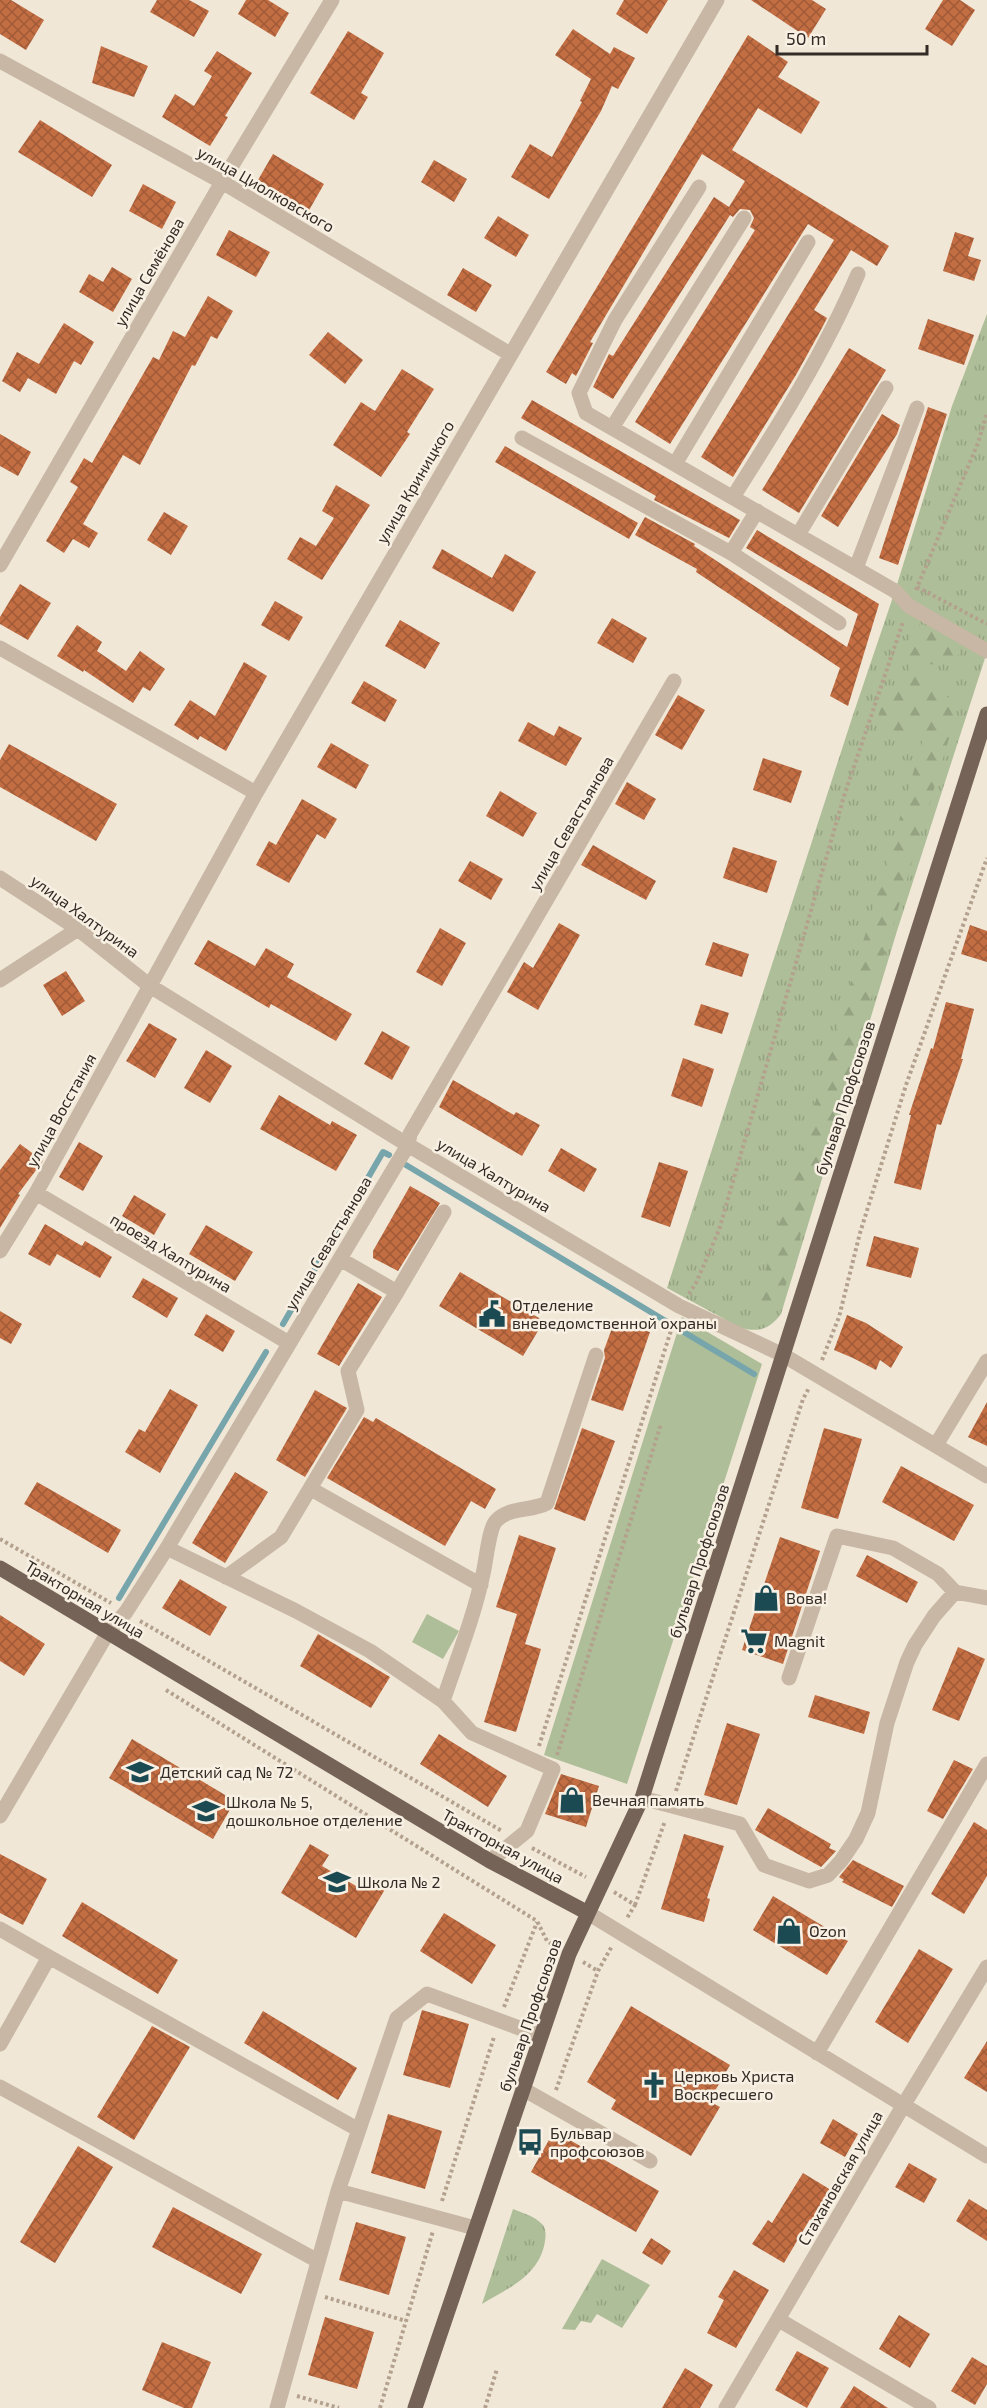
<svg xmlns="http://www.w3.org/2000/svg" width="987" height="2408" font-family="'Exo 2',sans-serif">
  <style>
    .grass { fill: url(#grass-tufts) }
    .forest { fill: url(#forest-firs) }
    .green { fill: #aebe98 }
    .lines { fill: none; stroke-linecap: round; stroke-linejoin: round }
    .stream { stroke: #77a5ac; stroke-width: 6 }
    .building { fill: url(#building-cross-hatch) }
    .path { stroke: #b3a18e; stroke-width: 4; stroke-dasharray: 3 3; stroke-linecap: butt }
    .minor { stroke: #c7b7a4; stroke-width: 15 }
    .major { stroke: #756357; stroke-width: 15 }
    .labels { text-anchor: middle; stroke-width: 5; stroke-linejoin: round; paint-order: stroke }
    .street-label { font-size: 16px; fill: #332b25; stroke: #f8f0e3 }
    .poi-label { font-size: 16px; fill: #332b25; stroke: #f8f0e3; text-anchor: start }
  </style>
  <defs>
    <pattern id="grass-tufts" width="24" height="20" patternUnits="userSpaceOnUse" patternTransform="scale(1.5)"><rect width="24" height="20" fill="#aebe98"/><path d="M3 7l-1-3M5 7V3M7 7l1-3M15 17l-1-3M17 17v-4M19 17l1-3" fill="none" stroke="#96a383"/></pattern>
    <pattern id="forest-firs" width="22" height="20" patternUnits="userSpaceOnUse" patternTransform="scale(1.5)"><rect width="22" height="20" fill="#aebe98"/><path d="M5 1l3.5 6h-7zM16 11l3.5 6h-7z" fill="#96a383"/></pattern>
    <pattern id="building-cross-hatch" width="8" height="8" patternUnits="userSpaceOnUse" patternTransform="scale(1.5)"><rect width="8" height="8" fill="#c36d42"/><path d="M0 0l8 8M0 8l8-8" fill="none" stroke="#9f5a37"/></pattern>
  </defs>
  <rect width="100%" height="100%" fill="#f0e7d7"/>
  <path class="grass" d="M987 314V652L897 931 781 1314C769 1330 757 1333 739 1327L667 1288 853 715 895 591 952 406Z
    M513 2209C523 2213 534 2216 542 2224 546 2228 546 2235 545 2241 540 2275 509 2288 482 2304Z
    M602 2259 650 2285 622 2328 597 2314 591 2323 581 2321 575 2330 562 2329Z"/>
  <path class="forest" d="M920 624C937 629 953 636 960 653 950 666 941 665 926 664L922 671 954 704 956 715 779 1307 767 1309 756 1302 923 740 919 732 896 737 885 729 878 717C881 704 886 703 895 693 901 687 903 679 910 673L908 641Z"/>
  <path class="green" d="M682 1317 762 1364 627 1784 544 1755Z
    M427 1614 459 1631 443 1659 412 1642Z"/>
  <g class="lines">
    <path class="stream" d="M406 1165 669 1323
      M283 1324 383 1152 389 1155
      M677 1328 754 1374
      M119 1598 266 1352"/>
  </g>
  <path class="building" d="M0 0H11L44 20 26 50 0 34Z
    M157 0H189L209 11 194 37 150 12Z
    M246 0H268L289 13 275 37 238 14Z
    M624 0H668L647 34 616 14Z
    M751 0H812L826 9 808 38Z
    M943 0H960L975 10 952 46 925 29Z
    M573 29 610 54 614 47 635 58 618 89 612 86 601 111 549 199 511 177 530 144 552 157 582 102 580 101 591 79 555 55Z
    M348 31 384 53 361 93 368 97 354 120 310 93Z
    M748 35 788 62 778 77 820 102 801 134 758 108 732 150 889 246 877 266 851 250 814 310 827 318 822 328 796 375 733 477 701 457 834 240 808 224 670 444 635 422 755 230 750 227 754 218 750 210 740 209 733 217 730 215 613 399 593 387 609 354 613 356 714 197 729 207 745 181 702 154 590 342 593 343 576 376 572 373 566 384 546 372Z
    M101 46 148 66 134 97 92 83Z
    M217 51 252 73 225 116 228 117 210 146 162 117 175 94 194 106 212 76 204 71Z
    M40 120 112 165 92 197 18 152Z
    M273 154 324 184 308 212 258 180Z
    M434 160 467 179 454 202 421 182Z
    M143 184 176 202 162 229 129 211Z
    M498 216 529 235 516 257 484 238Z
    M229 230 270 252 256 277 216 255Z
    M955 232 974 238 968 256 981 260 974 281 943 271Z
    M112 267 132 279 113 312 79 292 89 274 103 282Z
    M463 268 492 285 476 312 447 295Z
    M208 296 233 311 217 339 211 336 195 366 192 365 140 465 123 455 83 524 98 533 89 548 73 539 64 553 46 541 78 487 70 482 84 458 92 463 153 357 159 360 173 331 185 337Z
    M928 319 974 335 964 365 918 349Z
    M64 323 94 342 81 365 74 361 56 394 28 378 20 392 2 381 17 352 39 364Z
    M328 332 363 360 345 384 309 355Z
    M849 348 886 370 799 513 762 490Z
    M402 369 434 389 407 432 410 434 381 477 333 445 361 402 375 411Z
    M532 400 740 520 729 538 654 500 656 496 521 418Z
    M928 407 947 414 898 565 879 558Z
    M882 414 900 425 897 434 838 527 821 516Z
    M0 434 31 452 18 476 0 466Z
    M505 446 638 523 629 539 495 462Z
    M336 485 370 505 322 580 287 559 300 537 316 546 334 518 322 511Z
    M164 512 188 526 171 555 147 540Z
    M645 517 695 544 694 546 847 647 858 614 746 548 757 530 879 604 848 706 830 696 840 668 696 572 697 569 635 535Z
    M442 549 492 578 505 554 536 572 513 612 432 568Z
    M20 584 51 603 28 640 0 624V617Z
    M275 601 303 617 289 641 261 625Z
    M612 618 647 638 633 663 597 643Z
    M400 620 440 643 425 669 385 646Z
    M77 625 102 642 97 651 126 671 140 651 165 669 150 691 143 687 133 703 84 670 83 672 57 656Z
    M244 662 267 676 226 751 200 736 198 740 174 725 190 700 215 716Z
    M364 681 397 700 385 722 351 703Z
    M678 695 705 710 682 750 655 735Z
    M528 722 554 736 559 726 582 738 566 766 518 741Z
    M331 743 369 765 356 789 317 767Z
    M9 744 117 804 96 841 0 787V760Z
    M763 758 802 771 791 803 753 790Z
    M627 782 656 799 644 820 615 804Z
    M500 791 537 813 523 837 486 816Z
    M302 799 337 819 325 839 317 834 289 883 256 865 269 841 276 845Z
    M593 845 656 881 646 900 581 865Z
    M733 847 777 861 767 893 723 878Z
    M470 861 503 879 491 900 458 881Z
    M559 923 580 935 538 1010 507 992 524 962 533 968Z
    M970 925 987 931V962L961 954Z
    M440 928 466 943 442 986 416 972Z
    M208 940 255 966 266 948 294 964 287 977 352 1014 336 1041 271 1004 269 1008 194 964Z
    M713 942 749 954 742 977 705 965Z
    M66 971 85 1001 62 1016 43 985Z
    M946 1002 974 1009 961 1059H963L941 1125 937 1124 921 1190 894 1183 911 1115H909L931 1048 933 1049Z
    M701 1004 729 1013 722 1034 694 1025Z
    M149 1023 177 1039 155 1078 126 1061Z
    M382 1031 410 1047 392 1080 364 1064Z
    M206 1050 232 1066 210 1103 184 1088Z
    M683 1058 714 1069 702 1107 671 1096Z
    M453 1080 514 1115 516 1112 540 1125 522 1156 439 1107Z
    M279 1095 330 1125 332 1121 357 1135 336 1171 260 1129Z
    M79 1142 103 1156 83 1191 59 1177Z
    M20 1144 43 1161 18 1194 20 1195 0 1228V1170Z
    M561 1148 597 1169 584 1192 548 1171Z
    M659 1162 688 1171 670 1227 641 1217Z
    M410 1186 440 1203 398 1271 373 1258V1251Z
    M134 1195 166 1214 154 1235 122 1216Z
    M45 1224 82 1246 85 1241 112 1257 100 1278 57 1254 50 1266 28 1254Z
    M206 1225 253 1252 235 1281 189 1254Z
    M874 1236 919 1248 911 1278 866 1266Z
    M460 1272 544 1321 523 1356 439 1306Z
    M143 1278 178 1298 167 1318 132 1297Z
    M358 1283 382 1297 339 1366 317 1354Z
    M0 1311 22 1324 11 1344 0 1338Z
    M206 1314 235 1331 223 1352 194 1335Z
    M847 1315 866 1323 903 1347 891 1368 880 1360 876 1370 853 1358 834 1350Z
    M615 1320 650 1332 623 1411 591 1400 605 1358 604 1350Z
    M170 1389 198 1405 160 1473 125 1452 139 1429 145 1432Z
    M315 1390 347 1408 305 1477 276 1460Z
    M987 1402V1446L968 1437Z
    M364 1417 373 1422 376 1418 496 1489 485 1509 471 1501 445 1546 327 1478Z
    M582 1428 615 1441 585 1521 554 1509Z
    M824 1428 862 1439 838 1519 801 1508Z
    M901 1466 974 1505 954 1541 882 1502Z
    M235 1472 268 1492 225 1563 192 1543Z
    M37 1482 121 1530 108 1553 24 1504Z
    M519 1535 556 1548 525 1644 541 1649 516 1732 484 1722 517 1614 496 1607Z
    M780 1537 820 1551 783 1664 742 1650Z
    M867 1555 918 1582 907 1603 856 1576Z
    M180 1579 227 1607 210 1636 162 1608Z
    M0 1615 45 1644 24 1676 0 1661Z
    M318 1634 390 1677 371 1708 300 1666Z
    M958 1647 985 1659 959 1721 932 1710Z
    M815 1695 870 1712 864 1734 808 1717Z
    M727 1723 760 1734 737 1805 704 1795Z
    M439 1734 507 1776 488 1807 420 1764Z
    M132 1739 235 1801 213 1839 109 1778Z
    M954 1760 973 1769 943 1819 927 1811Z
    M561 1774 599 1786 586 1827 545 1814Z
    M768 1808 831 1844 829 1848 836 1851 821 1867 755 1830Z
    M974 1822 987 1830V1876L964 1914 931 1894Z
    M684 1834 724 1846 707 1898 710 1899 704 1922 661 1909Z
    M310 1844 329 1855 322 1866 361 1889 369 1875 387 1886 356 1938 281 1893Z
    M0 1854 47 1879 23 1925 0 1913Z
    M853 1860 904 1886 892 1907 842 1882 844 1880 839 1877Z
    M773 1896 848 1941 827 1975 753 1930Z
    M82 1902 178 1960 158 1994 62 1936Z
    M444 1913 496 1945 472 1984 420 1951Z
    M919 1949 953 1969 908 2043 875 2022Z
    M631 2006 730 2065 709 2101 720 2107 691 2156 611 2109 616 2100 587 2082Z
    M422 2010 469 2024 450 2088 403 2075Z
    M263 2011 357 2068 338 2100 244 2043Z
    M152 2026 190 2047 134 2140 97 2117Z
    M987 2041V2092L964 2078Z
    M388 2114 442 2131 425 2189 371 2173Z
    M833 2119 858 2134 845 2157 820 2143Z
    M554 2131 659 2191 636 2232 531 2172Z
    M78 2146 113 2167 55 2263 20 2242Z
    M909 2163 937 2179 924 2203 895 2187Z
    M803 2173 831 2190 812 2221 810 2219 784 2263 752 2244 768 2220 772 2223Z
    M969 2199 987 2210V2241L956 2221Z
    M173 2207 262 2254 241 2294 152 2247Z
    M356 2222 406 2237 389 2295 339 2280Z
    M651 2238 671 2251 662 2265 642 2253Z
    M734 2270 769 2290 736 2348 707 2333 724 2300 718 2297Z
    M899 2315 930 2334 910 2368 879 2349Z
    M325 2317 374 2332 357 2389 308 2375Z
    M162 2342 211 2362 192 2408H184L142 2390Z
    M797 2351 829 2368 807 2408 775 2390Z
    M972 2357 987 2366V2384L975 2405 951 2391Z
    M685 2368 713 2385 700 2408H662Z
    M854 2386 888 2408H840Z"/>
  <g class="lines">
    <path class="path" d="M917 587 987 624
      M916 590 978 443 987 413
      M689 1294 696 1283 719 1230 844 796 903 622
      M822 1360 839 1317 860 1233 906 1085 987 858
      M0 1539 111 1603
      M140 1621 502 1831
      M166 1690 537 1921 547 1941 556 1947
      M539 1746 674 1321
      M557 1755 661 1424
      M676 1791 803 1399 809 1388
      M532 1848 586 1877
      M614 1892 635 1905 627 1918
      M635 1905 665 1821
      M583 1962 598 1971
      M504 2007 537 1922
      M556 2090 598 1971 612 1946
      M442 2201 494 2037
      M325 2297 406 2321
      M297 2396 339 2408
      M380 2408 433 2231
      M485 2408 497 2369"/>
    <path class="minor" d="M0 61 222 182 510 354
      M699 187 615 320 579 393 586 413 895 591 909 606 987 651
      M612 428 744 218
      M522 438 731 553 839 623
      M675 464 808 242
      M733 497C779 425 824 353 858 274
      M798 535 886 388
      M731 553 757 511
      M0 565 222 182 332 0
      M856 568 917 408
      M0 648 256 793
      M0 878 78 929 150 986 408 1145 679 1306 783 1355 987 1476
      M0 980 78 929
      M36 1193 289 1343
      M0 1251 36 1193 256 793 717 0
      M397 1292 444 1212
      M936 1445 987 1361
      M311 1489 481 1585
      M167 1548 296 1611 370 1651 443 1701 472 1733 553 1769 527 1831 490 1861
      M226 1577 281 1537 357 1410 348 1371 397 1292 340 1259
      M789 1678 837 1536 893 1548 938 1574 955 1592 987 1598
      M443 1701C457 1659 474 1617 483 1574 486 1562 489 1528 496 1521 510 1506 530 1512 547 1503L596 1355
      M642 1798 740 1824 764 1865 809 1881 828 1875 841 1861 856 1839 868 1813 887 1723 907 1662 915 1645 934 1616 955 1592
      M0 1816 107 1634 126 1612 167 1548 408 1145 410 1134 674 681
      M588 1913 987 2156
      M0 1929 49 1957
      M0 2044 49 1957 359 2130
      M817 2053 987 1764
      M0 2087 318 2261
      M523 2089 650 2161
      M338 2191 475 2228
      M779 2320 929 2408
      M277 2408 338 2191 397 2018 427 1994 541 2036
      M726 2408 903 2106 987 1967"/>
    <path class="major" d="M0 1568 490 1861 588 1913
      M415 2408 569 1954 642 1798 987 714"/>
  </g>
  <defs>
    <symbol id="civic-bare" viewBox="-9 -9 18 18"><path d="M-.6-6.5H3V-4.5H.6V-3L4-1V1h2V6H-6V1h2V-1L-.6-3ZM-1.2 2.5V6h2.4V2.5Z" fill="#1c4a53" stroke="#f8f0e3" stroke-width="2.5" paint-order="stroke"/></symbol>
    <symbol id="shop-bare" viewBox="-9 -9 18 18"><path d="M-5-2.5h2.3a2.7 3.5 0 0 1 5.4 0H5L5.5 6h-11ZM-1.5-2.5h3a1.5 2.3 0 0 0-3 0Z" fill="#1c4a53" stroke="#f8f0e3" stroke-width="2.5" paint-order="stroke"/></symbol>
    <symbol id="supermarket-bare" viewBox="-9 -9 18 18"><path d="M-6-5.5h2.5l.6 2H6L4.5 2H-2.5L-4.4-4H-6ZM-1.5 3.2a1.3 1.3 0 1 0 .1 0ZM3 3.2a1.3 1.3 0 1 0 .1 0Z" fill="#1c4a53" stroke="#f8f0e3" stroke-width="2.5" paint-order="stroke"/></symbol>
    <symbol id="school-bare" viewBox="-9 -9 18 18"><path d="M0-5L7-2L0 1L-7-2ZM-4 1L0 2.5L4 1V4Q0 6-4 4Z" fill="#1c4a53" stroke="#f8f0e3" stroke-width="2.5" paint-order="stroke"/></symbol>
    <symbol id="church-bare" viewBox="-9 -9 18 18"><path d="M-1.2-6h2.4v3.5h3.3v2.4h-3.3V6h-2.4V-.1h-3.3v-2.4h3.3Z" fill="#1c4a53" stroke="#f8f0e3" stroke-width="2.5" paint-order="stroke"/></symbol>
    <symbol id="bus-bare" viewBox="-9 -9 18 18"><path d="M-5-6H5V4H4V6H2V4H-2V6H-4V4H-5ZM-3.5-4V0h7V-4ZM-3.5 1.2v1.5H-2V1.2ZM2 1.2v1.5H3.5V1.2Z" fill="#1c4a53" stroke="#f8f0e3" stroke-width="2.5" paint-order="stroke"/></symbol>
  </defs>
  <g fill-rule="evenodd">
    <use href="#civic-bare" x="473" y="1295" width="38" height="38"/>
    <use href="#shop-bare" x="747" y="1579" width="38" height="38"/>
    <use href="#supermarket-bare" x="735" y="1622" width="38" height="38"/>
    <use href="#school-bare" x="121" y="1753" width="38" height="38"/>
    <use href="#shop-bare" x="553" y="1781" width="38" height="38"/>
    <use href="#school-bare" x="187" y="1792" width="38" height="38"/>
    <use href="#school-bare" x="318" y="1863" width="38" height="38"/>
    <use href="#shop-bare" x="770" y="1912" width="38" height="38"/>
    <use href="#church-bare" x="635" y="2066" width="38" height="38"/>
    <use href="#bus-bare" x="511" y="2123" width="38" height="38"/>
  </g>
  <g class="labels">
    <g class="street-label">
      <text transform="translate(266 189) rotate(30)" y="6">улица Циолковского</text>
      <text transform="translate(149 272) rotate(-60)" y="6">улица Семёнова</text>
      <text transform="translate(415 482) rotate(-60)" y="6">улица Криницкого</text>
      <text transform="translate(571 823) rotate(-60)" y="6">улица Севастьянова</text>
      <text transform="translate(85 916) rotate(36)" y="6">улица Халтурина</text>
      <text transform="translate(845 1098) rotate(-72)" y="6">бульвар Профсоюзов</text>
      <text transform="translate(61 1110) rotate(-61)" y="6">улица Восстания</text>
      <text transform="translate(494 1175) rotate(31)" y="6">улица Халтурина</text>
      <text transform="translate(328 1243) rotate(-59)" y="6">улица Севастьянова</text>
      <text transform="translate(171 1253) rotate(31)" y="6">проезд Халтурина</text>
      <text transform="translate(699 1561) rotate(-72)" y="6">бульвар Профсоюзов</text>
      <text transform="translate(85 1599) rotate(31)" y="6">Тракторная улица</text>
      <text transform="translate(503 1846) rotate(29)" y="6">Тракторная улица</text>
      <text transform="translate(530 2015) rotate(-71)" y="6">бульвар Профсоюзов</text>
      <text transform="translate(840 2178) rotate(-60)" y="6">Стахановская улица</text>
    </g>
    <g class="poi-label">
      <text x="512" y="1311">Отделение<tspan x="512" dy="18">вневедомственной охраны</tspan></text>
      <text x="786" y="1604">Вова!</text>
      <text x="774" y="1647">Magnit</text>
      <text x="160" y="1778">Детский сад № 72</text>
      <text x="592" y="1806">Вечная память</text>
      <text x="226" y="1808">Школа № 5,<tspan x="226" dy="18">дошкольное отделение</tspan></text>
      <text x="357" y="1888">Школа № 2</text>
      <text x="809" y="1937">Ozon</text>
      <text x="674" y="2082">Церковь Христа<tspan x="674" dy="18">Воскресшего</tspan></text>
      <text x="550" y="2139">Бульвар<tspan x="550" dy="18">профсоюзов</tspan></text>
    </g>
  </g>
  <path d="M777 45v9h150v-9" fill="none" stroke="#332b25" stroke-width="3"/>
  <text x="786" y="45" font-size="18" fill="#332b25" stroke="#f8f0e3" stroke-width="4.5" paint-order="stroke">50 m</text>
</svg>
